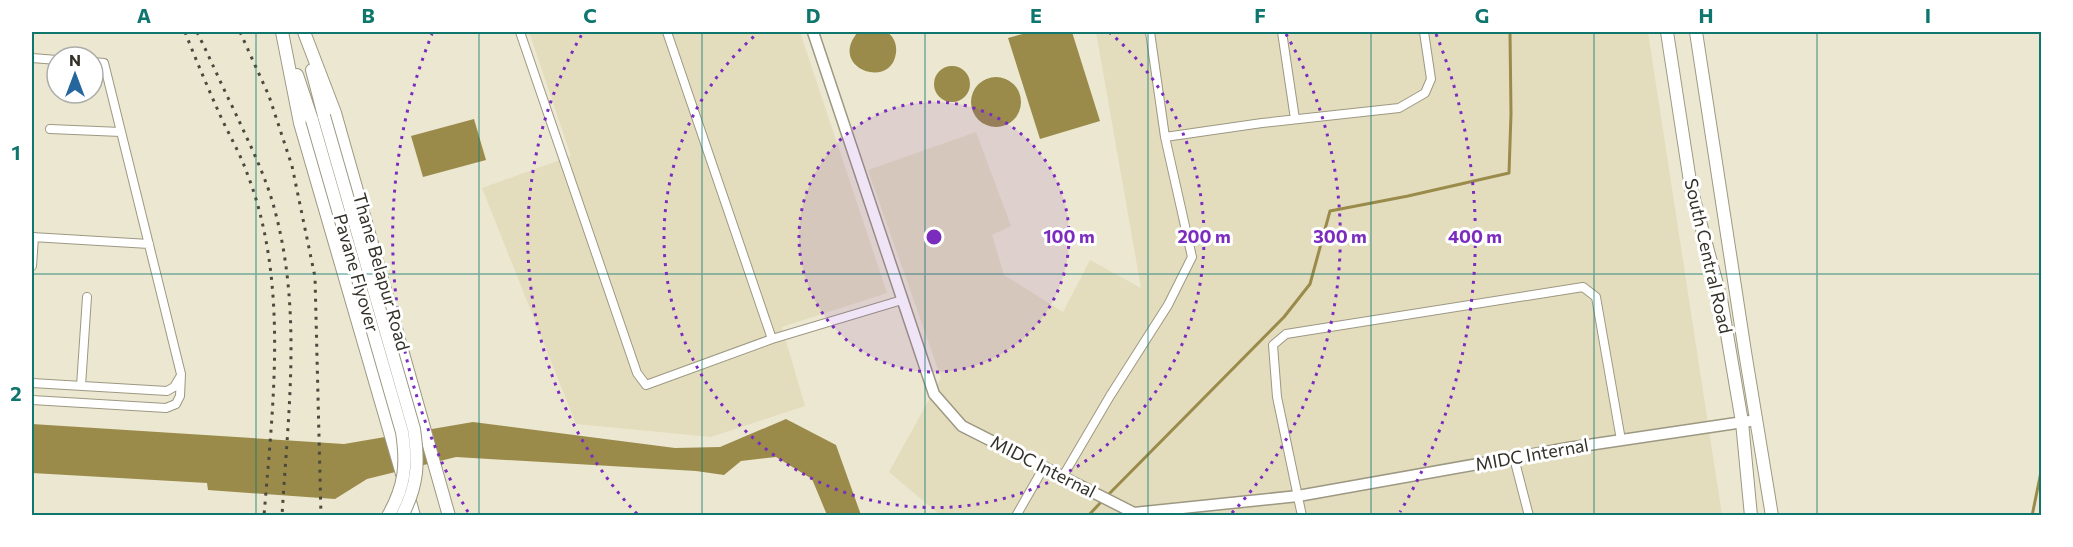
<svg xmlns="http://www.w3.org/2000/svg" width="2073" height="547" font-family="Commissioner,sans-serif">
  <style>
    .built { fill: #e3ddbe }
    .water { fill: #9a8b4b }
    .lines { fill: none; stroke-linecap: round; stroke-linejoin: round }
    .stream { stroke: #9a8b4b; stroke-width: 3 }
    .minor-casing { stroke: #9d9882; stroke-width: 10 }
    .tertiary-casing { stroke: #9d9882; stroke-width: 13 }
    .secondary-casing { stroke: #9d9882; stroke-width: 14 }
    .primary-casing { stroke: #9d9882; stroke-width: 14 }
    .minor { stroke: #fff; stroke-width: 8 }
    .tertiary { stroke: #fff; stroke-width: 10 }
    .secondary { stroke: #fff; stroke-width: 12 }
    .primary { stroke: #fff; stroke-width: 12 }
    .rail { stroke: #4c4a3f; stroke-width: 3; stroke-dasharray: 3 6; stroke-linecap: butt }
    .primary-bridge-casing { stroke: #9d9882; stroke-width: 14; stroke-linecap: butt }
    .primary-bridge { stroke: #fff; stroke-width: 12 }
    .grid { fill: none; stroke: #0f766e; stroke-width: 1.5; stroke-opacity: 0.55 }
    .ring { fill: none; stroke: #7b2cbf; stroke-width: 3; stroke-dasharray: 3 6 }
    .labels { text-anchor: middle; stroke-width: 6; stroke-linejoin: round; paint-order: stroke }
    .street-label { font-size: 18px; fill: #333128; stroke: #fff }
    .centre { fill: #7b2cbf; stroke: #fff; stroke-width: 3 }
    .ring-label { font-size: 18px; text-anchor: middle; font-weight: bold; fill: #7b2cbf; stroke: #fff; stroke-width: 6; stroke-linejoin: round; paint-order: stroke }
    .neatline { fill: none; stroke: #0f766e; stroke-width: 2 }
    .grid-label { font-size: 20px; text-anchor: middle; font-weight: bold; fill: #0f766e }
  </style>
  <rect width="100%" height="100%" fill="#ece7d0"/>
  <path class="built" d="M529 32H800L887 293 782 327 805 406 711 437 576 424 482 188 571 156Z
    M1096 32H1648L1722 515 1656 516 1646 514 1644 516 940 515 889 472 941 378 868 170 976 132 1011 226 992 235 1004 275 1063 312 1090 260 1141 288Z"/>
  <path class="water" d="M858 32H887C894 37 897 44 896 53 891 91 827 68 858 32Z
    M1030 32H1072L1100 121 1040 139 1008 38Z
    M934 84a18 18 0 1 1 36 0a18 18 0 1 1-36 0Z
    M971 102a25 25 0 1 1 50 0a25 25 0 1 1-50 0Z
    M474 119 486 160 423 177 411 136Z
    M786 419 836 445 861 515H827L812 479 776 457 741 461 724 475 696 471 456 457 367 479 335 499 208 490 207 483 32 473V424L344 444 473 422 675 448 720 447Z"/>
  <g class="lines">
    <path class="stream" d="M1107 496 1284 317 1310 284 1330 211 1408 196 1509 173 1511 114 1510 32
      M1088 516 1102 501
      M2032 516 2042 467"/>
    <defs>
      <path id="minor" d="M520 32 637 373 646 385 772 339 902 300
        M667 32 772 339
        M1282 32 1295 119
        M32 58 57 60
        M50 129 121 132
        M1165 137 1262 123 1399 108 1425 93 1431 79 1424 32
        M32 237 149 244
        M32 266 34 237
        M32 383 167 391 174 387 180 377
        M81 386 87 297
        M32 400 166 408 176 404 180 396 181 374 104 63 93 62
        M1514 458 1529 516
        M1063 476 1110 396 1168 305 1192 257 1165 137 1150 32
        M1016 516 1044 467
        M1302 516 1277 397 1273 345 1286 334 1583 287 1596 297 1621 440"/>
      <path id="tertiary" d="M813 32 934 394 962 426 1134 513 1298 496 1568 448 1750 421"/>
      <path id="secondary" d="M1667 32 1691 188 1721 299 1742 422 1751 516
        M1696 32 1745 352 1772 516"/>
      <path id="primary" d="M282 32 300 123 402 474
        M304 32 335 113 449 516
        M312 70 324 116
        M297 75 312 120
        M408 494 414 516"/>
    </defs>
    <use href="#minor" class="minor-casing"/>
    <use href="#tertiary" class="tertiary-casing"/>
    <use href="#secondary" class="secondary-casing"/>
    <use href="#primary" class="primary-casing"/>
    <use href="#minor" class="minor"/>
    <use href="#tertiary" class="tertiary"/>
    <use href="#secondary" class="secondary"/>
    <use href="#primary" class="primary"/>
    <path class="rail" d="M185 32C196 60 208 88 220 115 229 135 240 153 247 173 289 281 273 403 264 516
      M197 32C210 58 221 84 234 110 249 143 266 176 275 211 302 312 288 413 282 516
      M240 32 269 96 292 166 315 277 321 516"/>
    <defs>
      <path id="primary-bridge" d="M324 116 414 429C419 463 418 485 402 516
        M312 120 402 432C407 465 405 486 388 516"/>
    </defs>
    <use href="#primary-bridge" class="primary-bridge-casing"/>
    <use href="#primary-bridge" class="primary-bridge"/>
  </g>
  <path class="grid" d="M256 32V516M479 32V516M702 32V516M925 32V516M1148 32V516M1371 32V516M1594 32V516M1817 32V516M32 274H2042"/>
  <circle cx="934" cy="237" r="135" fill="#7b2cbf" fill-opacity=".12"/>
  <g class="ring">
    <circle cx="934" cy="237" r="135"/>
    <path d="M1109 32A270 270 0 1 1 759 32"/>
    <path d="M637 514A406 406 0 0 1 582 34M1286 34A406 406 0 0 1 1231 514"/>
    <path d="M468 512A541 541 0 0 1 432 34M1436 34A541 541 0 0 1 1400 512"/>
  </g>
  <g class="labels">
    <g class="street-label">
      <text transform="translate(1708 256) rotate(77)" y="6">South Central Road</text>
      <text transform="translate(381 272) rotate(74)" y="6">Thane Belapur Road</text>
      <text transform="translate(356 273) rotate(74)" y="6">Pavane Flyover</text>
      <text transform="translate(1532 455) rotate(-10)" y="6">MIDC Internal</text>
      <text transform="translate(1043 467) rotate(27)" y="6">MIDC Internal</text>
    </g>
  </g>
  <circle cx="934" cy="237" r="9" class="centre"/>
  <g class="ring-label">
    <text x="1069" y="243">100 m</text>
    <text x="1204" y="243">200 m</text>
    <text x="1340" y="243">300 m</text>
    <text x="1475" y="243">400 m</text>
  </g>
  <rect width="2073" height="547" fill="none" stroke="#ffffff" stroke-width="66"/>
  <g transform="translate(75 75)"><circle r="28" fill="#ffffff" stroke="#adada9" stroke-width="1.5"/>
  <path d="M0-4.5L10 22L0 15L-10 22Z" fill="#25679d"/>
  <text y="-9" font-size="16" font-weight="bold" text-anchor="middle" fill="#333128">N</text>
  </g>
  <rect x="33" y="33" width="2007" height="481" class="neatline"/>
  <g class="grid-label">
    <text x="144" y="23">A</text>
    <text x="368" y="23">B</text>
    <text x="590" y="23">C</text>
    <text x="813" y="23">D</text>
    <text x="1036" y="23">E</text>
    <text x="1260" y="23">F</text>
    <text x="1482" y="23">G</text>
    <text x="1706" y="23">H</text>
    <text x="1928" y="23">I</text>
    <text x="16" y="160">1</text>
    <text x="16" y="401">2</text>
  </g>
</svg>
